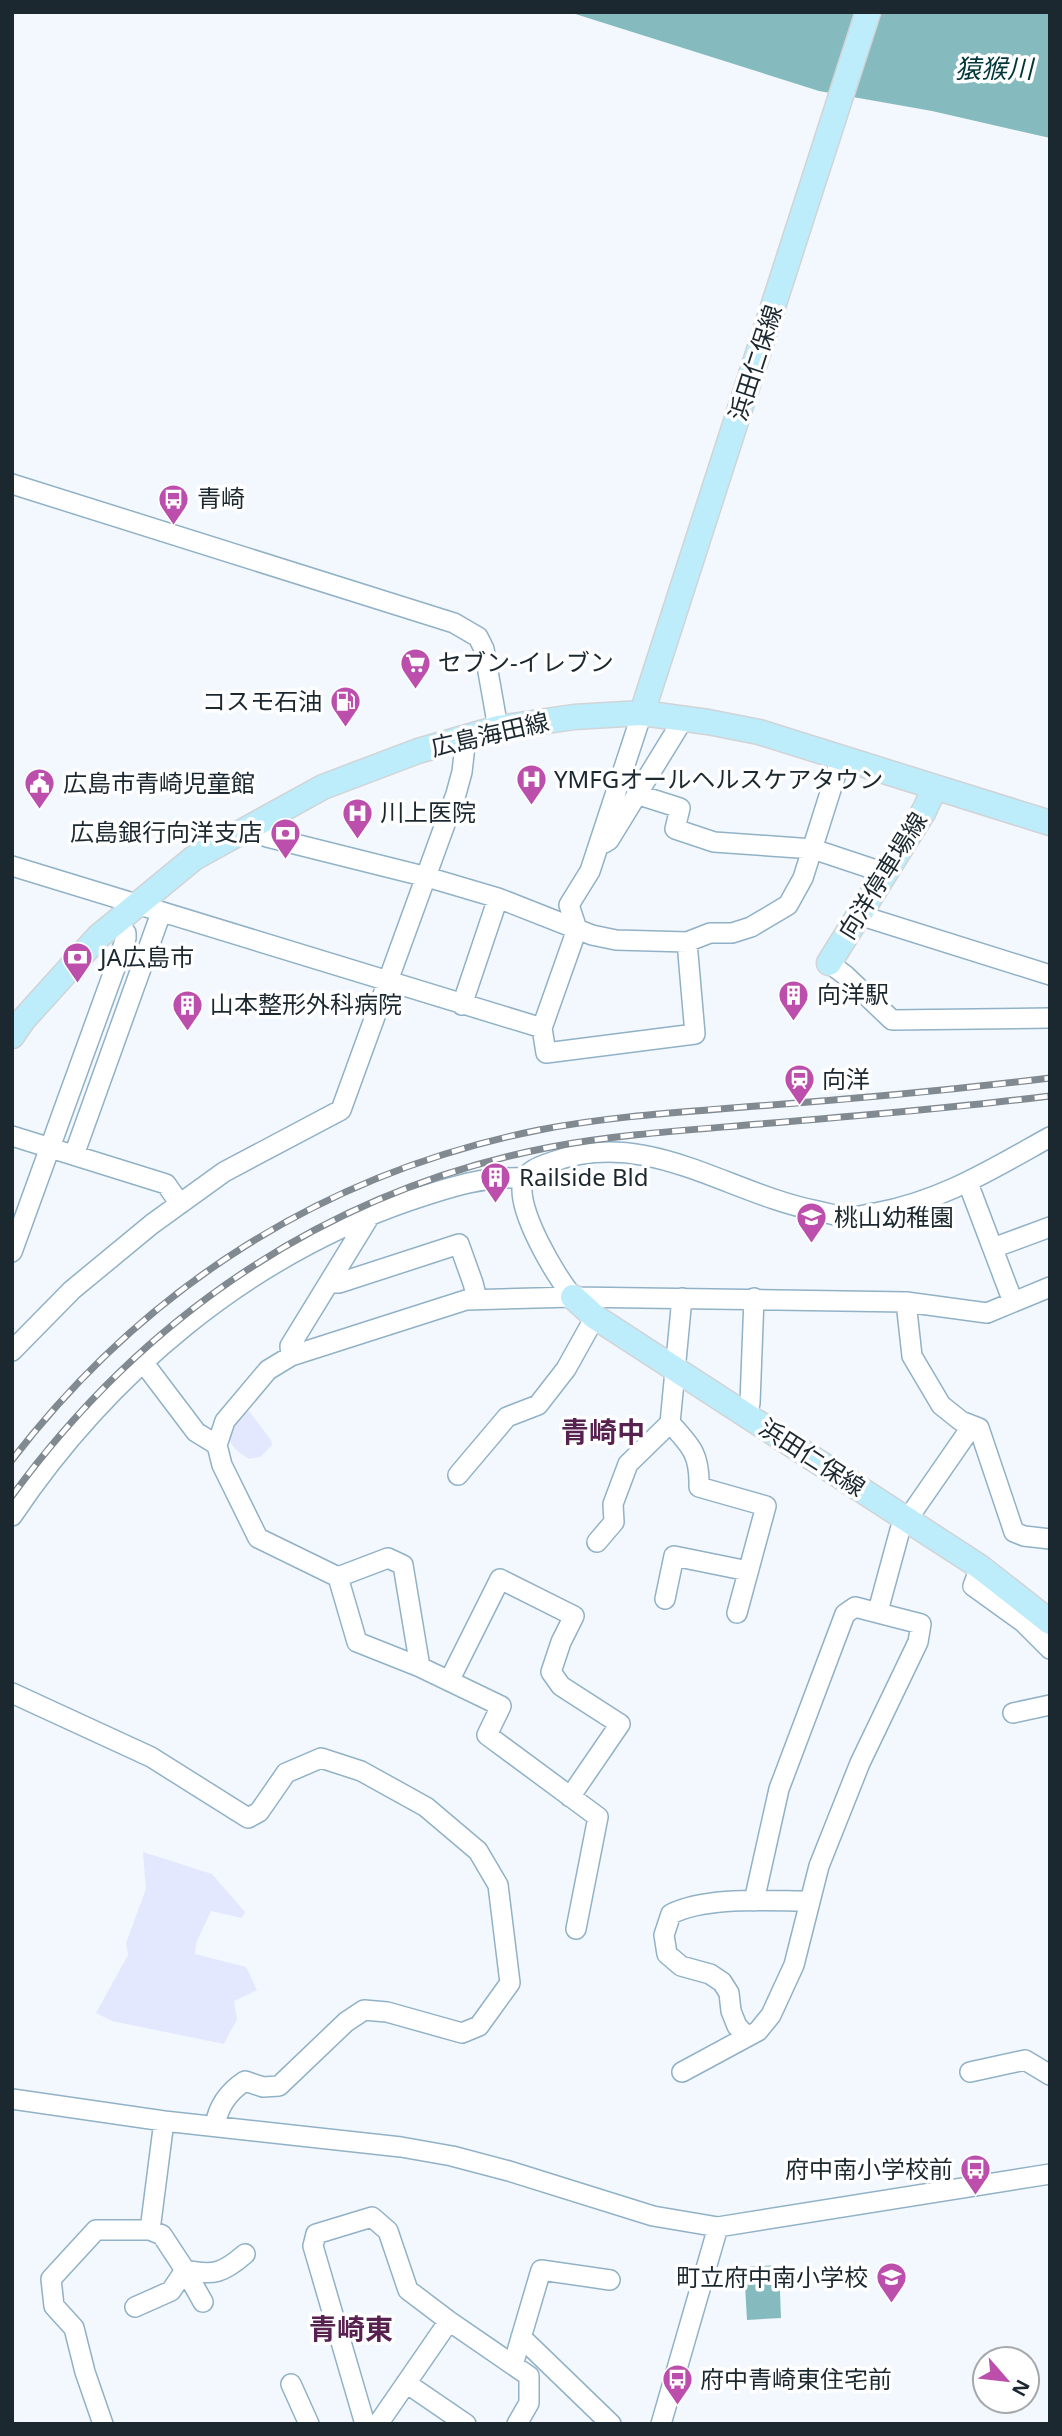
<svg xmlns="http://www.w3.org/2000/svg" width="1062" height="2436" font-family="'Noto Sans','Noto Sans JP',sans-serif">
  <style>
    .green { fill: #e3e8fe }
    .water { fill: #85bbbe }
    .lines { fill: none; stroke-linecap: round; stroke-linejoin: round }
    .minor-casing { stroke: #91b1c7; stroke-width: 22 }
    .major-casing { stroke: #d1d4d6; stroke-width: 27 }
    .minor { stroke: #fff; stroke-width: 19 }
    .major { stroke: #bdecfb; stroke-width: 24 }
    .rail-casing { stroke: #818a91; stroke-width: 7 }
    .rail { stroke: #fff; stroke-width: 4.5; stroke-dasharray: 13; stroke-linecap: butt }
    .labels { text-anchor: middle; stroke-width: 7; stroke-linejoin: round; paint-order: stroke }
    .street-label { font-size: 24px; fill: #1b2830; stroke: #fff }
    .poi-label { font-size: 24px; fill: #1b2830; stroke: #fff; text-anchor: start }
    .water-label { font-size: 26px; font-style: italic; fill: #003639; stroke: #fff }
    .quarter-label { font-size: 28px; font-weight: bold; fill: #582250; stroke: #fff }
  </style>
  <rect width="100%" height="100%" fill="#f2f8fd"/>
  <path class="green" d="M248 1410 271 1440 272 1445 260 1457 249 1459C238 1452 230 1447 227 1433L240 1414Z
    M143 1852 212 1874 245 1912 242 1918 211 1911 196 1943 195 1954 246 1967 257 1990 234 2001 237 2019 224 2044 112 2021 96 2013 128 1955 126 1943 146 1889Z"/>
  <path class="water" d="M569 12H1050V138L932 111 819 91Z
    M779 2265 781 2318 747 2320 744 2267Z"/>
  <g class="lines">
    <defs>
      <path id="minor" d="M12 484 454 623 478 637 484 649 498 728
        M639 795 680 808 675 829 714 842 813 849 885 873
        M259 823 267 837 427 877 498 898 592 935 616 940 687 942 710 933H732L751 927 788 905 803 878 841 758
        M604 843 609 840 684 718
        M12 866 542 1028 546 1053 695 1034 687 942
        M859 915 1050 975
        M829 963 845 975 892 1020 1050 1018
        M462 1005 498 898
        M542 1028 577 929 569 905 590 871 642 713
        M12 1136 166 1184 180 1204
        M74 1155 161 913
        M968 1183 1013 1302
        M993 1248 1050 1227
        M12 1252 126 938V933L116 922
        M330 1283H339L459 1244 473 1283 477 1299
        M573 1297C556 1277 515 1208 523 1182 527 1170 541 1166 552 1162 648 1127 728 1194 818 1211 828 1213 839 1217 849 1217 858 1217 867 1214 875 1213 942 1201 992 1169 1050 1137
        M906 1302 912 1356 941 1405 961 1421 979 1428 1014 1532 1024 1536 1050 1539
        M12 1351 72 1290 152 1224 224 1172 341 1110 456 794 462 772 466 737
        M291 1356 290 1346 371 1214
        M143 1362 196 1432 217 1445
        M747 1416 750 1403 754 1298
        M670 1423 682 1298
        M458 1475 507 1417 538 1405 566 1369 595 1317
        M12 1516C108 1373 247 1256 411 1200 451 1187 482 1176 525 1178
        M597 1542 614 1522 613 1504 628 1464 670 1423C691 1446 700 1454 699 1487L766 1506 737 1613
        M980 1567 973 1586 1023 1622 1050 1649
        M338 1577 388 1558 403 1565 420 1667
        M665 1599 674 1556 748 1571
        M878 1611 900 1530 972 1426
        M449 1681 500 1579 574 1616 561 1642 551 1672 561 1686 620 1724 570 1797
        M12 1693 151 1757 248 1818 259 1812 286 1773 321 1758 361 1771 426 1807 478 1851 498 1885 510 1983 479 2026 462 2033 387 2012 364 2010 346 2022 279 2086 263 2087 245 2081C228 2092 218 2106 215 2126
        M1013 1713 1050 1705
        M576 1929 598 1817 487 1735 501 1706 420 1667 357 1642 338 1577 258 1538 222 1465 217 1445 225 1421 268 1370 291 1356 466 1300 573 1297 906 1302 987 1313 1050 1287
        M747 2037 737 2026 731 2011 729 1993 722 1982 710 1974 681 1966 667 1954 664 1935 671 1914C707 1896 769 1901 810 1901
        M682 2072 758 2031 771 2015 794 1965 819 1866 860 1763 918 1642 921 1624 855 1607 845 1614 779 1789 754 1901
        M970 2072 1025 2060 1050 2075
        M12 2099 164 2121 401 2147 452 2156 509 2171 653 2216 718 2227 1050 2174
        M150 2230 162 2235 185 2270C214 2276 223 2273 245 2254
        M135 2307 171 2291 185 2270 203 2302
        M521 2337 611 2424
        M513 2365 541 2270 610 2280
        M406 2383 466 2424
        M291 2384 309 2424
        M103 2424 85 2372 74 2328 54 2306 51 2279 96 2230H150L164 2121
        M365 2424 313 2246 316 2234 372 2217 388 2231 408 2290 449 2321 529 2376V2403L517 2424
        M378 2424 449 2321
        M661 2424 718 2227"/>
      <path id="major" d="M642 713 868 12
        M829 963 924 811 935 787
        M12 1036 23 1020 98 937 194 858 323 787 418 751 498 728 574 717 642 713 708 722 759 732 1050 823
        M573 1297 595 1317 980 1567 1050 1622"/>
    </defs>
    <use href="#minor" class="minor-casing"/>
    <use href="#major" class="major-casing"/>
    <use href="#minor" class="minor"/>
    <use href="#major" class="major"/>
    <defs>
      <path id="rail" d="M12 1460C145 1287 324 1173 539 1130 610 1116 684 1112 757 1106 855 1099 952 1090 1050 1078
        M12 1496C145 1314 329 1190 551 1147 620 1134 690 1130 760 1124 857 1116 953 1108 1050 1096"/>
    </defs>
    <use href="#rail" class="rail-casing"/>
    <use href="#rail" class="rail"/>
  </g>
  <defs>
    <symbol id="bus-pin" viewBox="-11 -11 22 30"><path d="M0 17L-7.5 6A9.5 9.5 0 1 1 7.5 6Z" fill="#bc4eac" stroke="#fff"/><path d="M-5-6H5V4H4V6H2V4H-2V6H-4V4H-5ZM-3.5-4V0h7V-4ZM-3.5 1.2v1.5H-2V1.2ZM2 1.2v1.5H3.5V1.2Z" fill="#fff"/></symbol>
    <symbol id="supermarket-pin" viewBox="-11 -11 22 30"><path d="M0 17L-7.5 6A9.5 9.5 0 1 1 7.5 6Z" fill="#bc4eac" stroke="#fff"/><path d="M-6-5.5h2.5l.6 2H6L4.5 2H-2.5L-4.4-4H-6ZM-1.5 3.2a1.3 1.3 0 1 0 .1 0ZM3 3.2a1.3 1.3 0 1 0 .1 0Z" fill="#fff"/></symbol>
    <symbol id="fuel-pin" viewBox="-11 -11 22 30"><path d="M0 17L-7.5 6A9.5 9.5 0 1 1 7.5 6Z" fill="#bc4eac" stroke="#fff"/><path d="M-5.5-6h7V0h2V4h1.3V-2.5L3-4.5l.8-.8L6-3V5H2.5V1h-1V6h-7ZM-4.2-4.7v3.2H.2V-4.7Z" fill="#fff"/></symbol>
    <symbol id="hospital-pin" viewBox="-11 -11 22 30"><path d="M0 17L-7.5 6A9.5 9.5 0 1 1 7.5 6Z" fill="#bc4eac" stroke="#fff"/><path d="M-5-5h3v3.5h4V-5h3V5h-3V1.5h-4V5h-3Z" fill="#fff"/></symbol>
    <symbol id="civic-pin" viewBox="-11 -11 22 30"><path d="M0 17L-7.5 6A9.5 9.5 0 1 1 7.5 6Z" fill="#bc4eac" stroke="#fff"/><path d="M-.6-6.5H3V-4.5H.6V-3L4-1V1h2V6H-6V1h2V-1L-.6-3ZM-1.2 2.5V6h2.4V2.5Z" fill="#fff"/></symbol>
    <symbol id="bank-pin" viewBox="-11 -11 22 30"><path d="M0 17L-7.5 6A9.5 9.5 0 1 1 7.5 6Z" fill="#bc4eac" stroke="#fff"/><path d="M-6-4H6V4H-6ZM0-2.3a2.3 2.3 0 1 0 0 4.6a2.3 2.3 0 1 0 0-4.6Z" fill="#fff"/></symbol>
    <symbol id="building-pin" viewBox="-11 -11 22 30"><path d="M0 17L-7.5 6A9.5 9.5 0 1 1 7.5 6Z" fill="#bc4eac" stroke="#fff"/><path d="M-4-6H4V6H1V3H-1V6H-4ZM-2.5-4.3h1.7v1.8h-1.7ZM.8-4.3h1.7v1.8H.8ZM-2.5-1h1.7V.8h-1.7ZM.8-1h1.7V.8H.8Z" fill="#fff"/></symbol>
    <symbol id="station-pin" viewBox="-11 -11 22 30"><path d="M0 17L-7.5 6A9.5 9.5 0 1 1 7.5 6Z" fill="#bc4eac" stroke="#fff"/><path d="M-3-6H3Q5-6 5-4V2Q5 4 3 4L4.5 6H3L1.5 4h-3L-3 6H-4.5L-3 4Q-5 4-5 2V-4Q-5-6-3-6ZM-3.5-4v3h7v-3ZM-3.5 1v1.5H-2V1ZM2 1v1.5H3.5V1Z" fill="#fff"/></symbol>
    <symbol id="school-pin" viewBox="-11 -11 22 30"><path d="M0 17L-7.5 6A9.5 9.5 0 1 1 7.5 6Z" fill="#bc4eac" stroke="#fff"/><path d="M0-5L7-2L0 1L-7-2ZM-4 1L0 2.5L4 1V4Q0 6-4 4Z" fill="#fff"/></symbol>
  </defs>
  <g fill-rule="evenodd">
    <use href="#bus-pin" x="156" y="482" width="35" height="47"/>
    <use href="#supermarket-pin" x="398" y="646" width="35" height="47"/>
    <use href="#fuel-pin" x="328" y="684" width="35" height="47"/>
    <use href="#hospital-pin" x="514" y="762" width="35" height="47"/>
    <use href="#civic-pin" x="22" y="766" width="35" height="47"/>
    <use href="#hospital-pin" x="340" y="796" width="35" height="47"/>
    <use href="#bank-pin" x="268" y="816" width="35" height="47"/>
    <use href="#bank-pin" x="60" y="940" width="35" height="47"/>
    <use href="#building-pin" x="776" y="978" width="35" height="47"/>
    <use href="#building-pin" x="170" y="988" width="35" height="47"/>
    <use href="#station-pin" x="782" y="1062" width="35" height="47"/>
    <use href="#building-pin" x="478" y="1160" width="35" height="47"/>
    <use href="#school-pin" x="794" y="1200" width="35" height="47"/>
    <use href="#bus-pin" x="958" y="2152" width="35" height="47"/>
    <use href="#school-pin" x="874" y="2260" width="35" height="47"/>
    <use href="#bus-pin" x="660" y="2362" width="35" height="47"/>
  </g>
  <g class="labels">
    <g class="street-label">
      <text transform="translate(756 363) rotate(-72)" y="8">浜田仁保線</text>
      <text transform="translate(490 735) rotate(-13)" y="8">広島海田線</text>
      <text transform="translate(883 876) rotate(-58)" y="8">向洋停車場線</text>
      <text transform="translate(812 1458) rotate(33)" y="8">浜田仁保線</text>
    </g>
    <g class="poi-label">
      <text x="197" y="507">青崎</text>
      <text x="438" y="671">セブン-イレブン</text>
      <text x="322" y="710" text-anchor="end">コスモ石油</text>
      <text x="554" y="788">YMFGオールヘルスケアタウン</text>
      <text x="63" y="792">広島市青崎児童館</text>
      <text x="380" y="821">川上医院</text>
      <text x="262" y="841" text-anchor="end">広島銀行向洋支店</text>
      <text x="100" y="966">JA広島市</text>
      <text x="817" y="1003">向洋駅</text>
      <text x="210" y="1013">山本整形外科病院</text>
      <text x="822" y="1088">向洋</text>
      <text x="519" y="1186">Railside Bld</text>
      <text x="834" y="1226">桃山幼稚園</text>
      <text x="953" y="2178" text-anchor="end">府中南小学校前</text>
      <text x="868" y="2286" text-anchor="end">町立府中南小学校</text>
      <text x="700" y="2388">府中青崎東住宅前</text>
    </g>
    <g class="water-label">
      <text x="994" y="78">猿猴川</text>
    </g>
    <g class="quarter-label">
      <text x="603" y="1442">青崎中</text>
      <text x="351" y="2339">青崎東</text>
    </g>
  </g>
  <rect width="1062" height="2436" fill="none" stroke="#1b2830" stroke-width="28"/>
  <g transform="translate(1006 2380) rotate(118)"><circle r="33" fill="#ffffff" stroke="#a4a9ac" stroke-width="2"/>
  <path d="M0-5L12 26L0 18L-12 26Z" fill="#bc4eac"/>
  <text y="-10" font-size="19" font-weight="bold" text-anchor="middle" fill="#1b2830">N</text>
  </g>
</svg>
